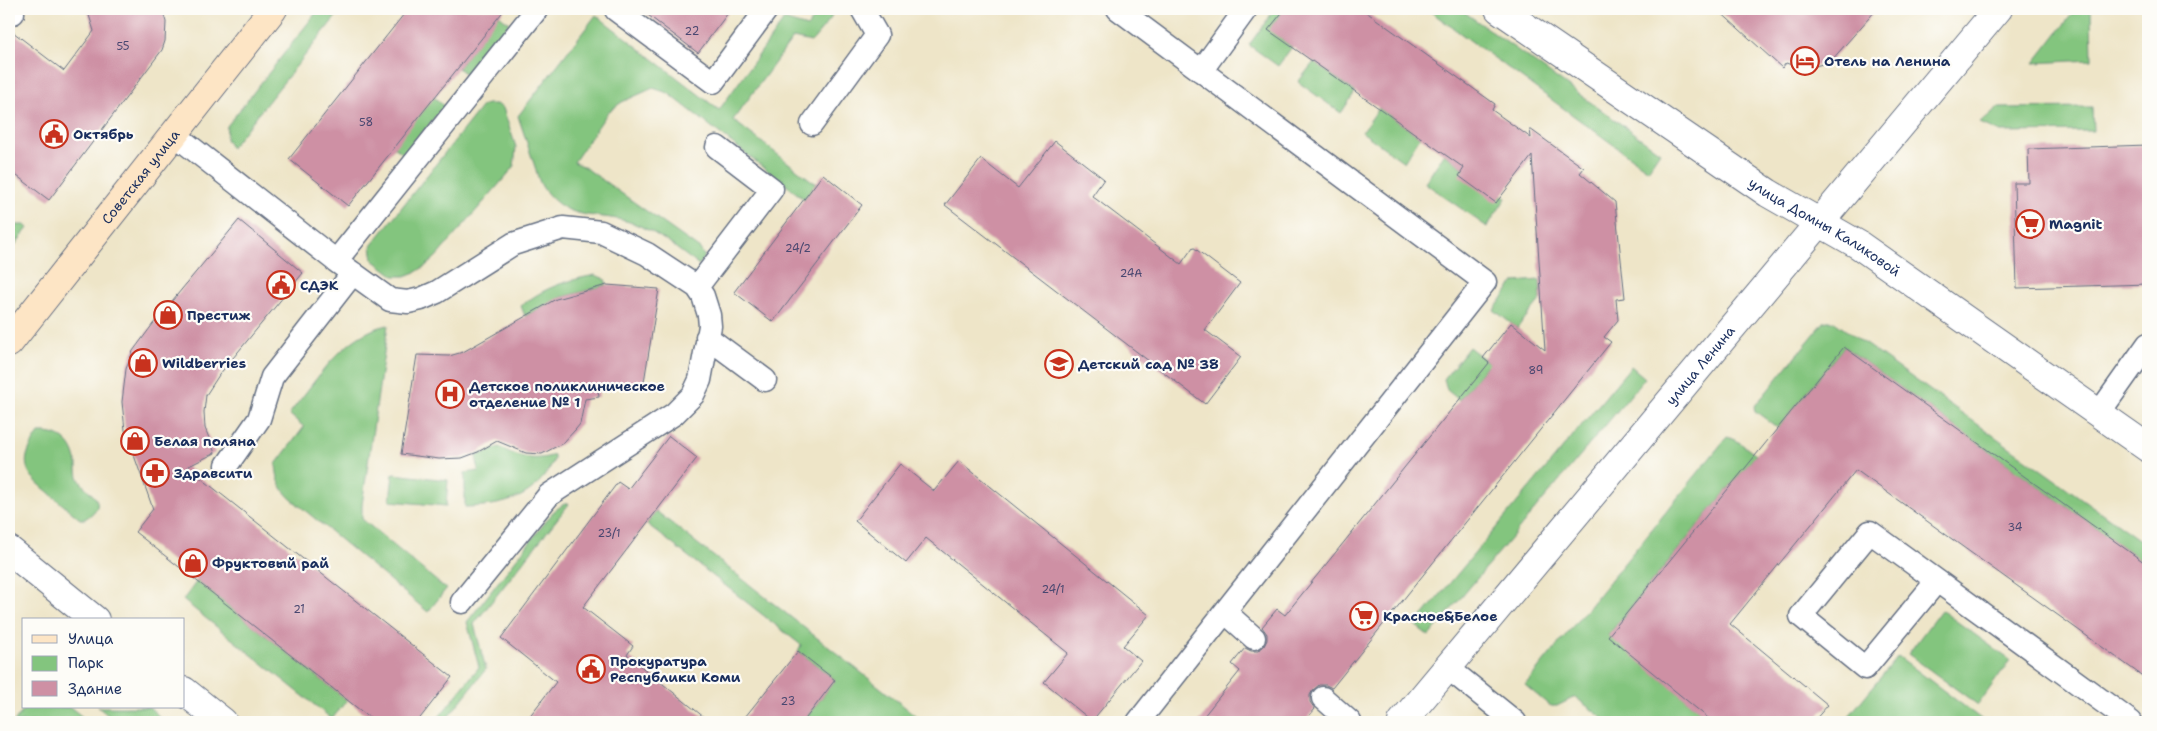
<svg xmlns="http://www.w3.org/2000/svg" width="2157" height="731" font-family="'Shantell Sans',sans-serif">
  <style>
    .green { fill: #83c57e; stroke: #4f7a6e }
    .building { fill: #ce90a4 }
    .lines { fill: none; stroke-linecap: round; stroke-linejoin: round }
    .service-casing { stroke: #656f83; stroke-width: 25 }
    .tertiary-casing { stroke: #656f83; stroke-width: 30 }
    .secondary-casing { stroke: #656f83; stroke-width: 30 }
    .service { stroke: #fff; stroke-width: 22 }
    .tertiary { stroke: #fff; stroke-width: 28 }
    .secondary { stroke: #fde5c5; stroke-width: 28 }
    .labels { text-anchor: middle; stroke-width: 4.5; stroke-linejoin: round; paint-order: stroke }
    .number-label { font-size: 11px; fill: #484770 }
    .poi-label { font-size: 14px; font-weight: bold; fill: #1b2f5e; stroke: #fdfcf7; text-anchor: start }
    .street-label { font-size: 14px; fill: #1b2f5e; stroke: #fdfcf7 }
  </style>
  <rect width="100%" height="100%" fill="#fdfcf7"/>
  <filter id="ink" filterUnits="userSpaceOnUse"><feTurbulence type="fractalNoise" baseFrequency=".02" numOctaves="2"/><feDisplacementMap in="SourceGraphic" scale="10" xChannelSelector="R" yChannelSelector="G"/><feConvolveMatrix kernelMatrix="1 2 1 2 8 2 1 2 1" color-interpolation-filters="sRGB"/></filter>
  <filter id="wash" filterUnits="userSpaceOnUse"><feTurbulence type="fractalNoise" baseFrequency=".0096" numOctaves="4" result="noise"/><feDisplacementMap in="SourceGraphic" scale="20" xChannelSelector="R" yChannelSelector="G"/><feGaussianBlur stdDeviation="1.12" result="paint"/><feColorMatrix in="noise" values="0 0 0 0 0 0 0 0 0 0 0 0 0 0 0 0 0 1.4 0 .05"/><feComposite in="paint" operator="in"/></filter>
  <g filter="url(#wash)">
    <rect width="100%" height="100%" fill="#eee5c8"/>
    <path class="green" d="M319 9H342L231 148 226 139 227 126Z
      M822 9H828L832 13 831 18 814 39 811 42 793 38 733 120 816 184 804 199 668 93 653 88 622 102 608 112 574 162 583 166 700 249 705 257 699 265C679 251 659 233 635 224 598 210 570 225 543 188 539 183 537 173 535 167 529 150 524 133 518 116L596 15 719 110 784 20 807 27Z
      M1275 9 1282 12 1269 30 1292 47 1278 66 1249 45Z
      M1427 9H1460L1660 152 1648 170Z
      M2076 9H2091L2092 60 2034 63Z
      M499 15 509 23 468 76 458 68Z
      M1314 62 1355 92 1341 113 1298 82Z
      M434 97 444 106 405 155 394 147Z
      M487 104H496L503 108 516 147 514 167 436 257 427 265 416 272 405 276H394L373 260 371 246 482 106Z
      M2092 107 2093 131 2000 132 1980 123 1997 108Z
      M1379 108 1420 137 1404 162 1362 132Z
      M1444 154 1506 198 1487 227 1425 183Z
      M9 225H25L28 228 9 253Z
      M595 275 605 279 607 285 559 298 525 316 521 306C545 287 565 281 595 275Z
      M1540 280 1541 299 1517 328 1494 310 1514 282Z
      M1827 321H1833L2148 546V565L1844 347 1778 428 1755 411 1754 407 1824 322Z
      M388 325 362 505V519L446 589 428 612 290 498C280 488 277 479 276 464L304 427 289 414C317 380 343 334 388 325Z
      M1469 347 1489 363 1459 400 1447 390 1444 379Z
      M1631 366 1645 378 1429 636 1415 625Z
      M39 433C61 432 73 442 77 464 77 469 77 475 79 479 88 495 112 501 85 519H80C69 510 58 501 47 491 22 471 20 460 39 433Z
      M1727 437 1736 440 1756 455 1608 635 1713 722H1608L1575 697 1557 706H1550L1525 685Z
      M499 447C518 457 533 462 554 455V460C535 499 505 506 465 507V473L479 471 476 456Z
      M393 474 448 480 446 506 390 501Z
      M564 504H569L474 624 486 669 444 722H435L479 667 467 622 554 511Z
      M656 511 924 722H803L835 680 798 651 801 645 647 524Z
      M197 581 347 700 332 719 183 600Z
      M1941 610 2010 660 1978 705 1908 654Z
      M1898 656 1985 722H1844Z
      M26 707H70L89 722H14Z
      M98 707H149L158 715 160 722H116Z"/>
    <g id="blocks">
      <path class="building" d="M87 9H162L166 22 165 41 162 50 49 200 9 170V29L64 71 94 31Z
        M408 9H505L348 206 289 159Z
        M640 9H731L698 53Z
        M1285 9H1362L1495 104 1492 110 1531 138 1530 129 1584 168 1580 173 1615 202 1625 298 1616 299 1618 320 1604 337 1611 342 1332 688 1326 685H1319L1313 690 1310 695V702L1315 709 1304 722H1199L1240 671 1232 664 1245 648 1251 651H1258L1264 646 1267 640V634L1262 627 1277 609 1285 615 1489 363 1483 358 1511 323 1545 350 1532 156 1496 203 1459 176 1464 168 1268 30Z
        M1717 9H1877L1830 62 1804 69 1786 63 1782 68Z
        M1055 141 1104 179 1092 196 1181 264 1193 247 1240 283 1205 330 1241 357 1205 404 945 205 981 159 1018 188Z
        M2148 145V284L2017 288 2014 183H2029L2028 149Z
        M823 174 862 205 773 322 734 292Z
        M239 220 303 273 219 375 206 395 204 412 205 428 215 453 187 467 452 677 417 722H375L135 532 153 509 125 430 122 402 126 369 133 351 153 324Z
        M607 285 659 289 643 388 597 384 599 397 585 399 580 424 576 429 563 443 542 454 526 453 497 441 478 452 462 458 439 459 401 454 417 355 449 356 463 352 556 299Z
        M1844 347 2148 565V680L1856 470 1730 624 1828 705 1813 722H1713L1608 636Z
        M669 436 697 458 583 607 633 646 627 655 710 722H525L556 682 501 638 618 482 628 489Z
        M959 461 1149 615 1123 646 1141 661 1092 721 1044 682 1068 653 926 538 906 563 855 521 900 464 934 491Z
        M798 651 835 680 803 722H741Z"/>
    </g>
  </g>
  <g filter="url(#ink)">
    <use href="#blocks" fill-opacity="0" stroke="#656f83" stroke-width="1"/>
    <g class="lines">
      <defs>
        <path id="service" d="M1118 9 1485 282 1138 722
          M9 10 13 13
          M616 10 713 82 767 9
          M1201 71 1246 9
          M812 124 877 35 862 9
          M174 134 336 261 390 300 408 302 421 299 437 292 513 244 563 228 601 232 647 254 697 287 703 296 709 315 710 326 700 380 693 395 674 414 549 495 462 602
          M336 261 537 9
          M697 287 772 189 717 147
          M707 337 765 380
          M2099 413 2148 344
          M227 465 259 419 272 377 353 273
          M1936 582 1865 668 1801 616 1870 532 2131 722
          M1225 612 1254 638
          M1448 668 1515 722
          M1323 698 1350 722"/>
        <g id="tertiary">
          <path id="s1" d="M1499 9 1768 193 1859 245 2148 448"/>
          <path d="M9 550 95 620"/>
          <path d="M184 691 223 722"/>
          <path id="s2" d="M1402 722 1998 9"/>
        </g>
        <g id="secondary">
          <path id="s3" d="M9 343 273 9"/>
        </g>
      </defs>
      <use href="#service" class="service-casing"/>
      <use href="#tertiary" class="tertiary-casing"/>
      <use href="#secondary" class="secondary-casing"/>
      <use href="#service" class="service"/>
      <use href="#tertiary" class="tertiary"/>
      <use href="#secondary" class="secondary"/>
    </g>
  </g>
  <defs>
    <symbol id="hotel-ring" viewBox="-11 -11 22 22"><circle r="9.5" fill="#fdfcf7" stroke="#c8321e" stroke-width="1.5"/><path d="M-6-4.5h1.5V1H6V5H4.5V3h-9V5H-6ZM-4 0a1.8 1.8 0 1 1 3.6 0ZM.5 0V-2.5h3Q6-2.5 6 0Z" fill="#c8321e"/></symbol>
    <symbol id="civic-ring" viewBox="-11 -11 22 22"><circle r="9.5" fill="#fdfcf7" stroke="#c8321e" stroke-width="1.5"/><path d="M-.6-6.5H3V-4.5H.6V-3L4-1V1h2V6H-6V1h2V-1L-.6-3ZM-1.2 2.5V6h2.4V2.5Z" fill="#c8321e"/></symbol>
    <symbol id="supermarket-ring" viewBox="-11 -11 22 22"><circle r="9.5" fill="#fdfcf7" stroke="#c8321e" stroke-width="1.5"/><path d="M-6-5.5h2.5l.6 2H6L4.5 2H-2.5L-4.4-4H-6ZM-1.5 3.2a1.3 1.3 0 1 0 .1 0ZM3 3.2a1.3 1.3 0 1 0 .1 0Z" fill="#c8321e"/></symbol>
    <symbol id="shop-ring" viewBox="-11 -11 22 22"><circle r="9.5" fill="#fdfcf7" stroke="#c8321e" stroke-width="1.5"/><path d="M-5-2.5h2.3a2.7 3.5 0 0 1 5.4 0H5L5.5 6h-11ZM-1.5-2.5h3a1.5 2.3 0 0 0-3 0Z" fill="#c8321e"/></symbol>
    <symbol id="school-ring" viewBox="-11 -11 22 22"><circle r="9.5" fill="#fdfcf7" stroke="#c8321e" stroke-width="1.5"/><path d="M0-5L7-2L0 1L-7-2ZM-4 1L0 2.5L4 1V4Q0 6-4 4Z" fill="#c8321e"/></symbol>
    <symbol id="hospital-ring" viewBox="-11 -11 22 22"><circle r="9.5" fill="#fdfcf7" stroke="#c8321e" stroke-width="1.5"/><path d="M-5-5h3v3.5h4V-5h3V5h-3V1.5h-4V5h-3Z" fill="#c8321e"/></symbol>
    <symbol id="pharmacy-ring" viewBox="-11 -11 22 22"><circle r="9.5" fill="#fdfcf7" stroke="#c8321e" stroke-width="1.5"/><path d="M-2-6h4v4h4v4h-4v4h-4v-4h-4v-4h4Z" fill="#c8321e"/></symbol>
  </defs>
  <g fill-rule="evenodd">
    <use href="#hotel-ring" x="1789" y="45" width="32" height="32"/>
    <use href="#civic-ring" x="38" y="118" width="32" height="32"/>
    <use href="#supermarket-ring" x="2014" y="208" width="32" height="32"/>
    <use href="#civic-ring" x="265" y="269" width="32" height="32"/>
    <use href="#shop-ring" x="152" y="299" width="32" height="32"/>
    <use href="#shop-ring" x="127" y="347" width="32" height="32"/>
    <use href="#school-ring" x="1043" y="348" width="32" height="32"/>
    <use href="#hospital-ring" x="434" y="378" width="32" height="32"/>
    <use href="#shop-ring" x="119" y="425" width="32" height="32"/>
    <use href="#pharmacy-ring" x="139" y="457" width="32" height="32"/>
    <use href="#shop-ring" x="177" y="547" width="32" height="32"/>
    <use href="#supermarket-ring" x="1348" y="600" width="32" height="32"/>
    <use href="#civic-ring" x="575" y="653" width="32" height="32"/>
  </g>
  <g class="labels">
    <g class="number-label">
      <text x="692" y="35">22</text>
      <text x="123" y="50">55</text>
      <text x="366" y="126">58</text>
      <text x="798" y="252">24/2</text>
      <text x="1131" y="277">24А</text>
      <text x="1536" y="374">89</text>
      <text x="2015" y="531">34</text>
      <text x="609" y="537">23/1</text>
      <text x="1053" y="593">24/1</text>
      <text x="299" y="613">21</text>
      <text x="788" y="705">23</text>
    </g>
    <g class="poi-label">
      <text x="1824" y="66">Отель на Ленина</text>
      <text x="73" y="139">Октябрь</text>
      <text x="2049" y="229">Magnit</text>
      <text x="300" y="290">СДЭК</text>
      <text x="187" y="320">Престиж</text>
      <text x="162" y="368">Wildberries</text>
      <text x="1078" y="369">Детский сад № 38</text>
      <text x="469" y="391">Детское поликлиническое<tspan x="469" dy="16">отделение № 1</tspan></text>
      <text x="154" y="446">Белая поляна</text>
      <text x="174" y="478">Здравсити</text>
      <text x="212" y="568">Фруктовый рай</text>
      <text x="1383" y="621">Красное&amp;Белое</text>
      <text x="610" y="666">Прокуратура<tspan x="610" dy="16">Республики Коми</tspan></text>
    </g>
    <g class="street-label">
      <text dy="5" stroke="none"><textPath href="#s3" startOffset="212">Советская улица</textPath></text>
      <text dy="5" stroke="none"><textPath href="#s1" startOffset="392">улица Домны Каликовой</textPath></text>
      <text dy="5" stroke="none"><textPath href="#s2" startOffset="465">улица Ленина</textPath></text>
    </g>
  </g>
  <rect width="2157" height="731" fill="none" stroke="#fdfcf7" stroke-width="30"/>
  <rect x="22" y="618" width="162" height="90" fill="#fdfcf7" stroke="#a3aaba"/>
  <rect x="32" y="635" width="25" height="8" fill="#fde5c5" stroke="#a3aaba"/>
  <text x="68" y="644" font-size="15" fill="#1b2f5e">Улица</text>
  <rect x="32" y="656" width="25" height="15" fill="#83c57e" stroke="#a3aaba"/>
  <text x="68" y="668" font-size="15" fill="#1b2f5e">Парк</text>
  <rect x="32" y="681" width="25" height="15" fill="#ce90a4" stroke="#a3aaba"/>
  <text x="68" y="694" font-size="15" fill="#1b2f5e">Здание</text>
</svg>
